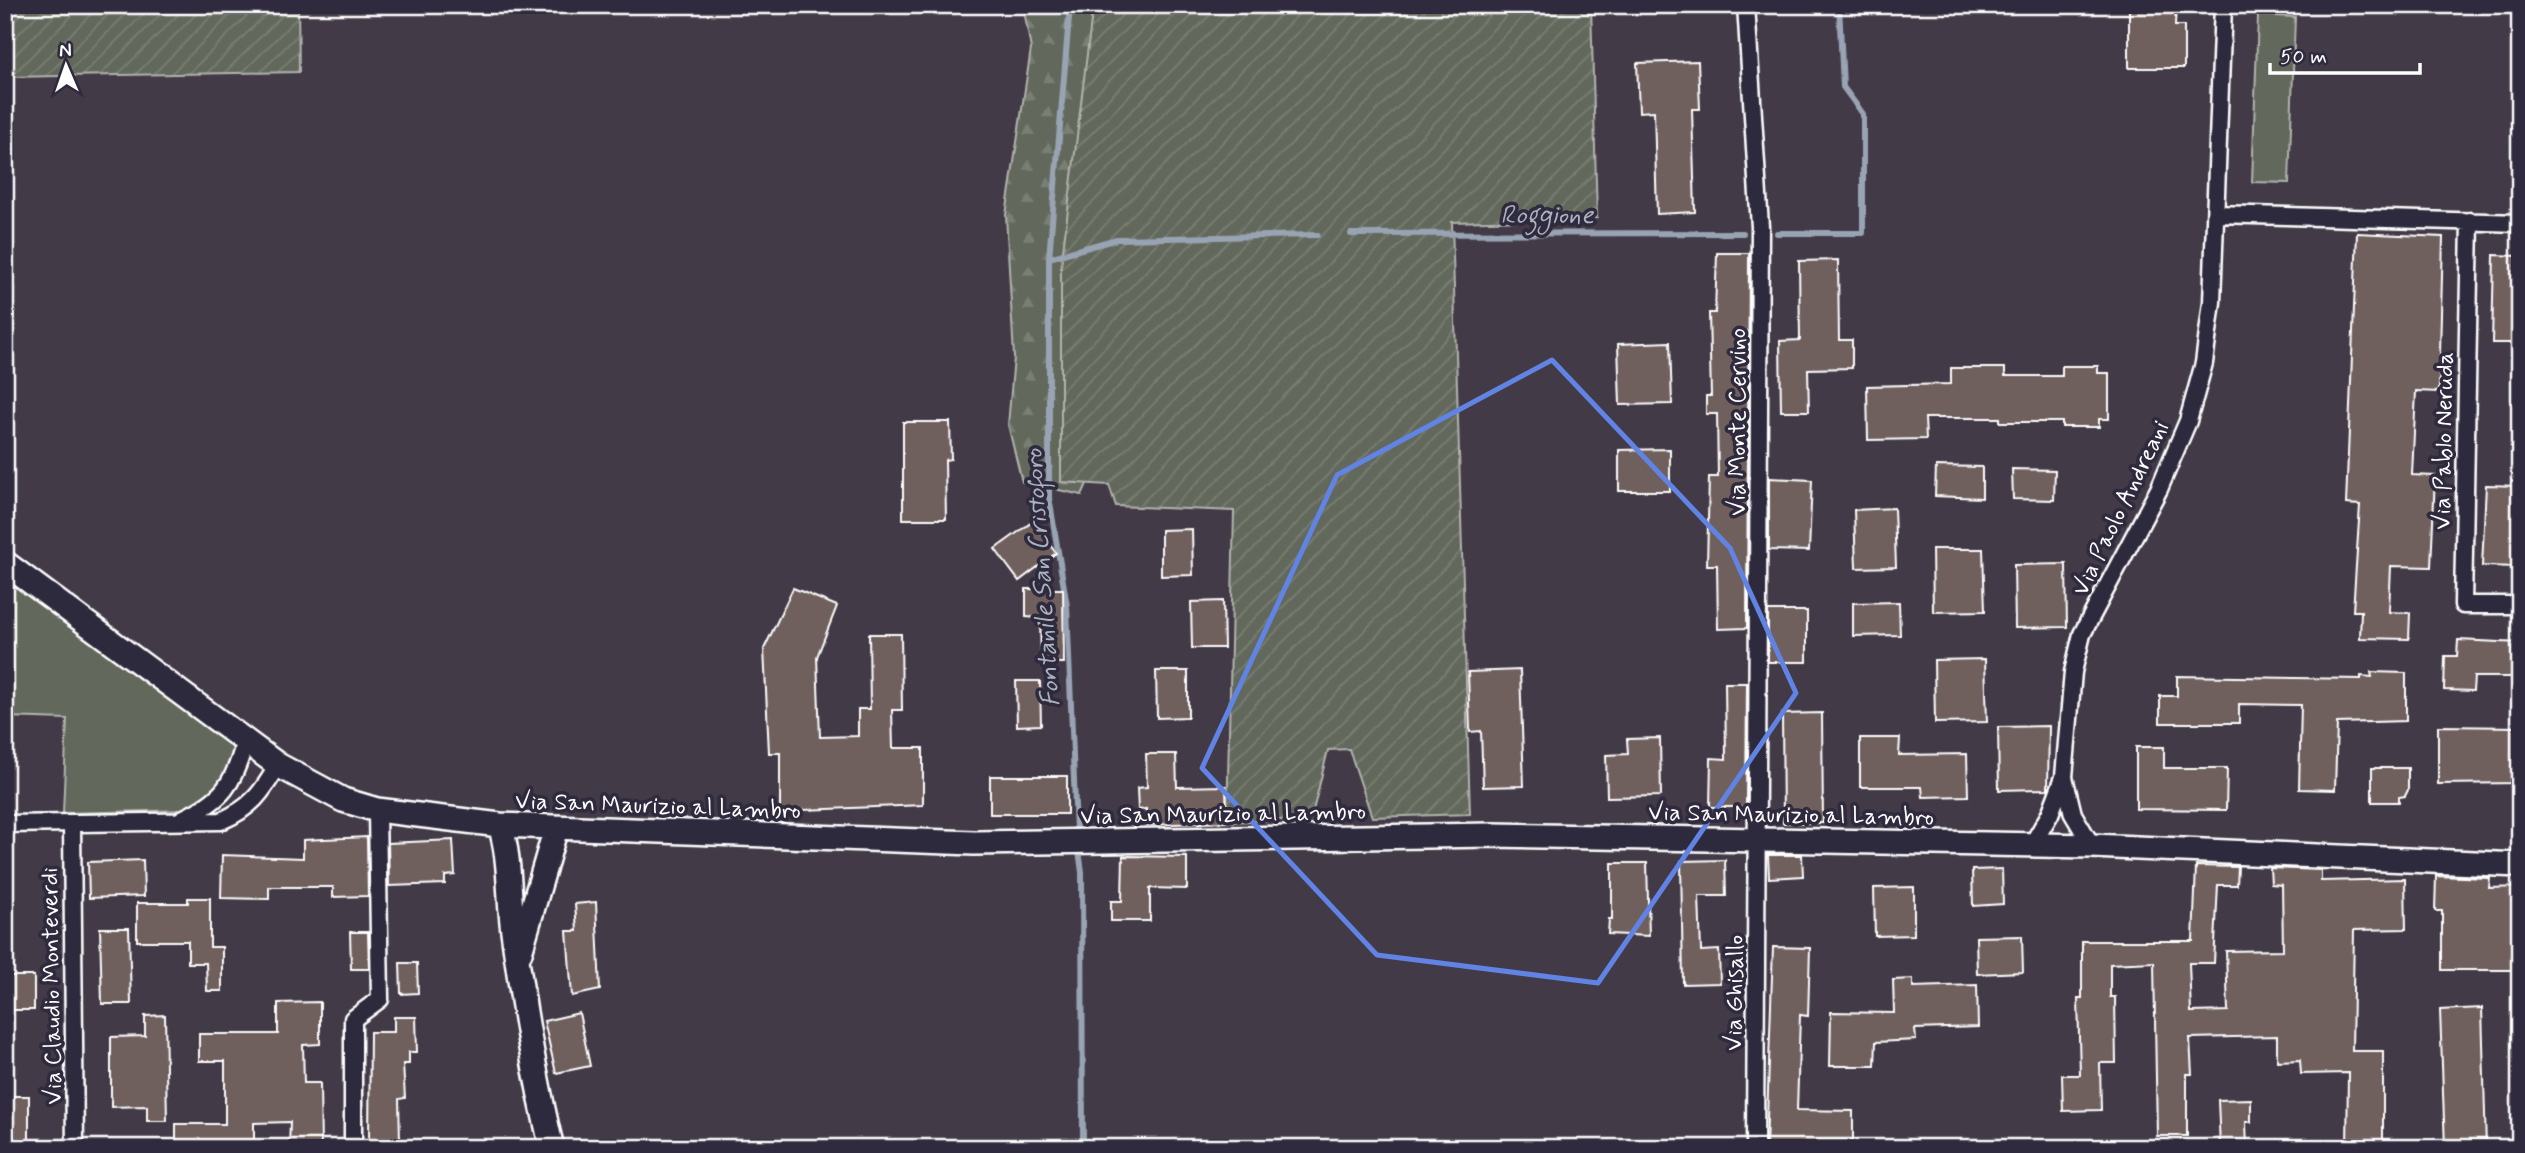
<svg xmlns="http://www.w3.org/2000/svg" width="2525" height="1153" font-family="Mynerve,sans-serif">
  <style>
    .green { fill: #63685b; stroke: #b1b4ad; stroke-width: 2 }
    .forest { fill: url(#forest-firs); stroke: #b1b4ad; stroke-width: 2 }
    .garden { fill: url(#garden-furrows); stroke: #b1b4ad; stroke-width: 2 }
    .lines { fill: none; stroke-linecap: round; stroke-linejoin: round }
    .stream { stroke: #98a4b3; stroke-width: 6 }
    .building { fill: #6f615d; stroke: #fff; stroke-width: 2 }
    .street-casing { stroke: #fff; stroke-width: 21 }
    .secondary-casing { stroke: #fff; stroke-width: 28 }
    .street { stroke: #2f2a3d; stroke-width: 16 }
    .secondary { stroke: #2f2a3d; stroke-width: 23 }
    .marked { fill: none; stroke: #6183e4; stroke-width: 5; stroke-linejoin: round }
    .labels { text-anchor: middle; stroke-width: 7; stroke-linejoin: round; paint-order: stroke }
    .street-label { font-size: 24px; fill: #fff; stroke: #2f2a3d }
    .water-label { font-size: 26px; font-style: italic; fill: #aab3c0; stroke: #2f2a3d }
  </style>
  <defs>
    <pattern id="forest-firs" width="22" height="20" patternUnits="userSpaceOnUse" patternTransform="scale(1.75)"><rect width="22" height="20" fill="#63685b"/><path d="M5 1l3.5 6h-7zM16 11l3.5 6h-7z" fill="#7a7f74"/></pattern>
    <pattern id="garden-furrows" width="10" height="10" patternUnits="userSpaceOnUse" patternTransform="scale(1.75)"><rect width="10" height="10" fill="#63685b"/><path d="M-1 1l2-2M0 10L10 0M9 11l2-2" fill="none" stroke="#7a7f74"/></pattern>
  </defs>
  <rect width="100%" height="100%" fill="#423a47"/>
  <filter id="ink" filterUnits="userSpaceOnUse"><feTurbulence type="fractalNoise" baseFrequency=".0143" numOctaves="2"/><feDisplacementMap in="SourceGraphic" scale="14" xChannelSelector="R" yChannelSelector="G"/><feConvolveMatrix kernelMatrix="1 2 1 2 8 2 1 2 1" color-interpolation-filters="sRGB"/></filter>
  <g filter="url(#ink)">
    <path class="green" d="M2258 15 2295 17 2289 183 2252 182Z
      M5 570 231 738 233 756 227 782 190 810 63 813 67 719 5 717Z"/>
    <path class="forest" d="M1023 5H1093L1091 35 1105 443 1082 495 1022 482 1008 425 1014 357 1006 215 1031 49Z"/>
    <path class="garden" d="M5 5H298L299 72 5 77Z
      M1093 5H1591L1597 218 1452 222 1470 814 1372 817 1349 749 1328 750 1311 819 1227 822 1234 511 1116 506 1109 485 1061 482V267Z"/>
    <g class="lines">
      <path class="stream" d="M1070 5 1049 258V497L1067 606 1076 830 1082 872 1083 1148
        M1777 233H1863V114L1843 87 1839 5
        M1351 234 1743 233
        M1049 258 1117 239 1317 235"/>
    </g>
    <path class="building" d="M2129 5H2176L2175 26H2184V68H2129Z
      M1698 61 1700 109H1692L1695 212 1657 214 1654 111 1639 112 1637 63Z
      M2357 233 2443 237 2439 392 2416 391 2412 475 2435 476 2431 567 2391 566 2389 612 2410 613 2409 639 2360 638 2361 611H2353L2360 505 2346 504Z
      M1717 253H1749L1747 628 1718 629 1717 565H1707L1709 477H1718L1717 414H1706V396H1711L1709 313H1715Z
      M2494 255 2520 256V343H2492Z
      M1838 260 1839 340H1852V368L1808 369 1809 411H1781L1780 341 1800 340 1799 261Z
      M1670 342 1672 404 1620 405 1618 344Z
      M2062 366H2098V373H2109V419H2099V427H2062V422H2000V418H1925L1926 439 1868 440 1867 386 1951 384V368H2005V376H2062Z
      M903 422H950L951 459 945 460 946 519H903Z
      M1670 449V491H1619V450Z
      M1936 466 1982 467V498L1935 496Z
      M2012 469 2055 470 2054 500 2013 499Z
      M1769 478 1812 480 1809 551 1769 550Z
      M2486 485 2520 486V567L2482 566Z
      M1894 508 1896 567 1856 568 1854 510Z
      M1032 522 1056 553 1019 581 995 549Z
      M1192 529 1193 575 1161 576V530Z
      M1932 549H1983L1985 611 1933 612Z
      M2066 564 2067 627 2015 628 2014 565Z
      M793 588 837 606 817 657 820 737 858 736V709H870L869 634H901L902 710H892L893 748H923V805L780 811V753H769L764 649Z
      M1026 589H1063L1064 663H1041L1040 618 1026 617Z
      M1223 601 1224 648H1192L1191 602Z
      M1899 602 1900 635 1853 636V603Z
      M1768 611H1807V662H1768Z
      M2458 640 2520 643V677H2474L2473 691 2444 690 2445 656H2457Z
      M1985 659 1987 722 1935 723 1934 660Z
      M1520 670 1524 786 1483 787 1481 731 1470 732 1468 672Z
      M1156 671H1188V717L1157 718Z
      M2371 672 2406 673V721L2337 723 2335 790 2299 789 2301 705 2239 704V723H2160V696H2177V676L2361 679V676L2372 677Z
      M1016 681H1040L1041 725 1017 726Z
      M1725 683H1747L1746 807H1710L1711 758 1726 759Z
      M1822 713 1823 823H1783L1782 714Z
      M2049 726 2048 789 1999 790 1998 727Z
      M2438 726 2520 727V783L2438 784Z
      M1660 738 1661 796 1607 797 1606 755 1628 754 1627 739Z
      M1860 738H1900L1899 755 1967 754 1968 796 1923 797 1922 787H1860Z
      M2136 747H2164V768H2227L2226 810 2136 809Z
      M1146 754H1176L1177 787 1226 786 1227 822 1146 825V809L1138 810 1137 788 1147 787Z
      M2372 768H2408V790L2405 796 2399 797V802H2372Z
      M990 776H1067V814H990Z
      M367 837 368 896 333 897V887H269V899L221 898 222 855 303 858V840Z
      M453 840 455 875 445 876V884L389 886 388 843Z
      M1768 855H1802L1803 876 1769 878Z
      M1123 856 1187 857V889L1150 888V921H1111V901H1122Z
      M143 860 144 896 89 898 88 862Z
      M1725 860 1726 896H1699L1701 951 1719 950 1720 983 1683 984 1681 861Z
      M1612 863H1647L1649 936 1608 934 1609 919H1612Z
      M2196 866 2238 867 2237 885H2218L2214 963H2189L2191 1012 2228 1011 2226 951 2283 950 2282 885 2271 884 2270 868 2321 870V881L2405 879 2406 929 2354 930 2352 1051H2383V1148H2347L2348 1073 2301 1074 2300 1060 2277 1061V1036L2190 1038 2192 1074H2187V1136H2157L2154 962 2110 964V997H2115L2116 1063H2100L2101 1110 2063 1111 2062 1075H2080L2078 998H2082V941H2193Z
      M2002 869 2003 904 1973 906 1972 870Z
      M2436 876 2490 878 2489 888 2520 887V970H2442V911H2435Z
      M1914 887V935L1875 936 1874 888Z
      M188 898H210V947H222V991H207L206 963H188V941H137V903H188Z
      M596 902 600 990 572 996 567 931H577L575 904Z
      M100 928H129L131 1004H102Z
      M350 932H368L369 969H351Z
      M2022 936 2023 972 1977 974 1976 937Z
      M1773 947 1810 948 1808 1016 1800 1015 1797 1110 1853 1111V1148H1766Z
      M400 963H417L418 993 401 994Z
      M5 976H34V1010H5Z
      M1913 979V987L1977 985 1978 1027 1915 1029 1916 1040 1876 1042 1875 1066H1830L1831 1012 1894 1013 1893 980Z
      M320 1002V1044L303 1045 304 1083H320L321 1148H289L290 1122 254 1123V1148H176V1124H225V1061H199V1034H278V1003Z
      M2482 1008 2486 1148H2445L2440 1010Z
      M579 1013 590 1066 556 1073 544 1021Z
      M165 1015 167 1121H147V1106L111 1107V1037L145 1036V1016Z
      M394 1017H416L417 1052H409V1064H403L405 1098 399 1099 400 1140 369 1141 370 1032H394Z
      M5 1096H29V1148H5Z
      M2251 1099V1122H2246L2247 1148H2220L2218 1100Z"/>
    <g class="lines">
      <defs>
        <path id="street" d="M1746 5 1760 227 1755 1148
          M2216 214 2520 223
          M2470 221 2463 605H2520
          M2064 777 2073 814 2092 846
          M182 819C223 800 234 784 245 741
          M72 823 75 1148
          M5 824 221 821C251 808 262 793 278 765
          M2032 845 2050 814 2064 777 2073 672 2082 634 2159 489 2188 421 2204 363 2212 302 2223 5
          M353 1148V1019L380 999 377 810"/>
        <path id="secondary" d="M5 563 278 765 343 800 377 810 500 825 974 843 1493 835 2092 846 2520 865
          M500 825C511 860 508 895 513 931 523 1004 534 1076 552 1148
          M520 952 556 828"/>
      </defs>
      <use href="#street" class="street-casing"/>
      <use href="#secondary" class="secondary-casing"/>
      <use href="#street" class="street"/>
      <use href="#secondary" class="secondary"/>
    </g>
  </g>
  <path class="marked" d="M1552 360 1730 548 1796 693 1598 983 1377 955 1202 768 1337 475Z"/>
  <g class="labels">
    <g class="street-label">
      <text transform="translate(1737 422) rotate(-90)" y="8">Via Monte Cervino</text>
      <text transform="translate(2443 441) rotate(-89)" y="8">Via Pablo Neruda</text>
      <text transform="translate(2120 508) rotate(-64)" y="8">Via Paolo Andreani</text>
      <text transform="translate(658 805) rotate(2)" y="8">Via San Maurizio al Lambro</text>
      <text transform="translate(1223 813) rotate(-1)" y="8">Via San Maurizio al Lambro</text>
      <text transform="translate(1791 814) rotate(1)" y="8">Via San Maurizio al Lambro</text>
      <text transform="translate(51 986) rotate(-91)" y="8">Via Claudio Monteverdi</text>
      <text transform="translate(1734 993) rotate(-89)" y="8">Via Ghisallo</text>
    </g>
    <g class="water-label">
      <text x="1547" y="223">Roggione</text>
      <text transform="translate(1041 578) rotate(-94)" y="9">Fontanile San Cristoforo</text>
    </g>
  </g>
  <rect width="2525" height="1153" fill="none" stroke="#2f2a3d" stroke-width="28"/>
  <rect x="14" y="14" width="2497" height="1125" fill="none" stroke="#fff" stroke-width="2.5" filter="url(#ink)"/>
  <g transform="translate(66 66) rotate(358)" stroke="#2f2a3d" stroke-width="5" paint-order="stroke">
  <path d="M0-5L12 26L0 18L-12 26Z" fill="#ffffff"/>
  <text y="-10" font-size="19" font-weight="bold" text-anchor="middle" fill="#ffffff">N</text>
  </g>
  <path d="M2270 63v10h150v-10" fill="none" stroke="#ffffff" stroke-width="3.5"/>
  <text x="2280" y="63" font-size="21" fill="#ffffff" stroke="#2f2a3d" stroke-width="5" paint-order="stroke">50 m</text>
</svg>
